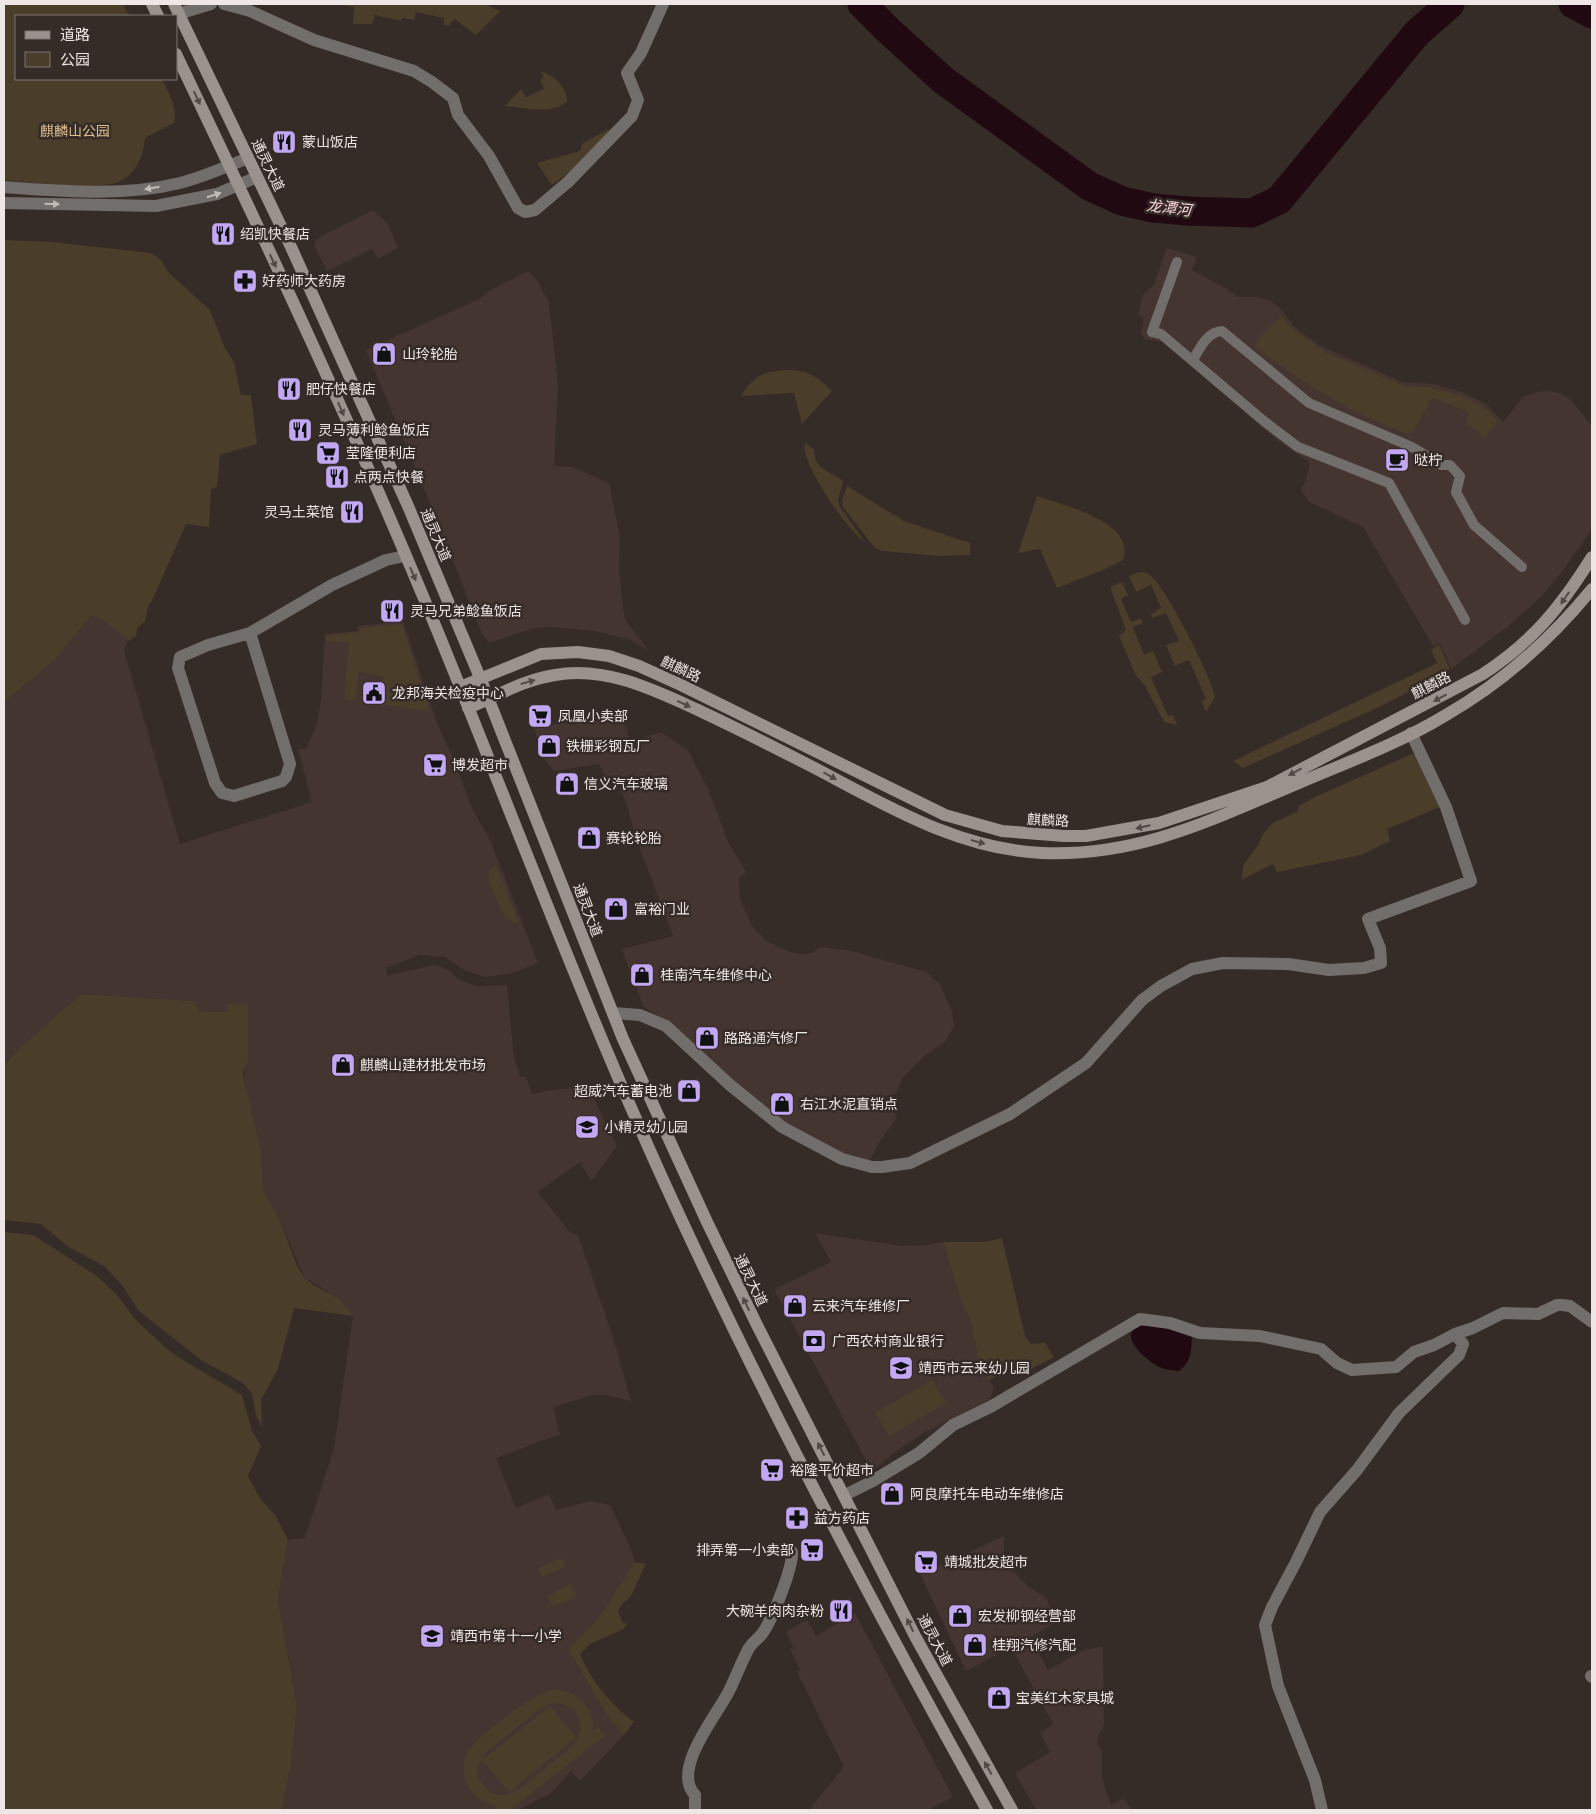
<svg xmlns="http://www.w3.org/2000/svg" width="1596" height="1814" font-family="'Archivo Narrow','Noto Sans SC',sans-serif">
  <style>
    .built { fill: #453531 }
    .green { fill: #4a3d2a; fill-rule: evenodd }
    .water { fill: #210912 }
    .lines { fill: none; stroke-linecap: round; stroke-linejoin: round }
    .river { stroke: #210912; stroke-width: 29 }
    .pedestrian { stroke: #726e6b; stroke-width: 10 }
    .minor { stroke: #726e6b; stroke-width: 12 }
    .secondary { stroke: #99928d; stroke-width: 12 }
    .oneway { fill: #534a46 }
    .oneway2 { fill: #c3bdba }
    .labels { text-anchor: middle; stroke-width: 5; stroke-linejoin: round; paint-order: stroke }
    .park-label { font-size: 14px; fill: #ddbe8f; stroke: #352b27 }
    .poi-label { font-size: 14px; fill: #eee7e5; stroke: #352b27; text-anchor: start }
    .street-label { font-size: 14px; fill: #eee7e5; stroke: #352b27 }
    .water-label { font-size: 15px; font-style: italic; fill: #fbd6e1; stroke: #352b27 }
  </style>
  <rect width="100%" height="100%" fill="#352b27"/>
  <path class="built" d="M373 210 388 224 398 248 378 259 372 249 327 271 314 245 315 242 321 236Z
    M1167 248 1197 257 1192 270 1227 289 1237 297H1257L1269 300 1280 308 1294 326 1319 345 1402 382 1433 384 1462 392 1486 404 1503 422 1523 397 1536 392 1550 391 1560 393 1571 400 1592 426V529L1565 568 1541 597 1507 627 1451 669 1440 643 1433 646 1363 527 1309 502 1301 490 1306 480 1310 463 1277 440 1162 342 1145 339 1141 334 1144 319 1138 315 1143 295 1154 285Z
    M528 271 537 280 549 303 558 385 554 466 572 467 609 483 620 537 619 570 623 608 626 621 648 650 628 639 595 631 551 627 535 628 489 643 482 634 429 501 366 350 479 299 492 289Z
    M91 616 99 618 113 627 128 641 124 650 180 844 312 802 298 749H306L317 723 321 700 325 634 358 631V626L403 621 436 721 450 751 473 810 490 840 538 963 513 973 485 977 464 970 445 957 419 955 386 968 387 976 433 965 448 969 460 980 476 986 507 985 514 1058 520 1077 526 1076 532 1094 551 1090 588 1087 617 1146 591 1181 580 1162 538 1192 569 1231 578 1236 612 1334 631 1401 606 1395H593L553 1407 560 1434 496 1458 516 1508 549 1494 556 1510 590 1501 610 1505 631 1549 635 1562 628 1575 597 1620 568 1649 609 1719 624 1735 580 1781 571 1771 551 1793 518 1810H282L291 1764 297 1707 278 1599 288 1540 305 1538 334 1448 353 1316 340 1299 304 1277 280 1220 263 1190 261 1151 247 1096 243 1068 228 1012 197 1011 195 1001 81 994 23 1045 4 1065V702L55 660Z
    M616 711 624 721 630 741 661 732 688 750 709 791 728 842 746 872 739 879 740 899 752 926 768 942 793 953 806 954 814 952 820 947 848 950 926 972 940 984 952 1011 954 1027 944 1043 928 1053 902 1078 896 1094 882 1097 897 1117 879 1143 868 1163 851 1158 792 1128 732 1081 686 1036 643 1006 622 949 673 936 635 836 626 802 616 780 607 782 599 764 554 771 545 760 534 729Z
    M815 1233 902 1246 928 1245 943 1242 962 1303 970 1319 978 1357 994 1388 989 1400 925 1432 895 1452 876 1468H870L774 1289 831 1262Z
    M1004 1536V1556L1011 1569 1028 1586 1046 1598 1057 1622 1030 1637 1048 1670 1086 1649 1103 1647 1104 1724 1103 1729 1099 1733 1097 1743 1102 1753V1778L1111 1805 1124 1798 1131 1810H1036L1015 1773 1050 1752 1040 1733 1053 1724 1011 1647 966 1671 920 1574Z
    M855 1613 953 1797 928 1810H809L842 1769 843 1765 797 1672 800 1670 790 1649 793 1647 786 1631 807 1620 816 1636Z"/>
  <path class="green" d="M4 4H123L130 16H16V79H162C168 92 178 107 174 123L145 138C144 155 135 176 118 182 96 191 30 182 4 180Z
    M336 4H485L500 11 476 35 455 19 448 26 444 24V18L416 12 414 20 402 18 401 21 375 15 372 24H353L354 7Z
    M541 72C553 73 568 89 567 101 553 116 523 107 505 106L521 89 526 97 544 89 540 80 544 77Z
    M610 128 607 134 568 173 552 185 537 163 580 151 582 144Z
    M4 240 52 242 151 253 160 259 169 273 210 310 225 348 234 362 241 395H251L257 444 220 455 217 487 211 489 209 527 186 524 152 601 148 606 145 622 137 628 136 636 128 641C116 631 107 619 91 616L55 660 4 702Z
    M1281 317 1296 332 1327 353 1404 386 1429 387 1469 399 1486 409 1498 421 1484 439 1475 429 1465 424 1469 416 1467 411 1432 398 1413 432 1408 434C1353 414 1301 383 1255 346L1258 339Z
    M787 370C807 370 818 376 832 391L802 424 794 393 741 396C753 376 764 371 787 370Z
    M805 443 814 449C814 469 828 470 843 481L838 500 840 507 865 542C848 532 799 461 805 443Z
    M847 486 904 521 970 543V555L939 556 882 551 875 548 843 507 842 500Z
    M1037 496C1063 505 1137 522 1123 560L1103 570 1057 588 1040 549 1018 553Z
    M1139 572C1143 572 1146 572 1150 575 1166 587 1212 677 1215 697L1206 712 1201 701 1206 699 1189 660 1175 666 1166 645 1179 641 1166 613 1152 618 1151 614 1161 608 1151 585 1136 592 1129 576Z
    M1122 582 1128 595 1121 599 1131 622 1141 618 1143 623 1133 627 1144 655 1153 651 1162 672 1151 677 1168 716 1173 715 1177 725 1164 722 1144 684 1136 676 1119 636 1126 630 1110 587Z
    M402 624 429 709 428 711 380 704 384 676 359 672 355 701 344 699 349 643 326 641 327 636 360 632V628Z
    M1439 644 1450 669 1438 677 1377 708 1243 768 1233 761 1437 663 1431 650Z
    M1414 753 1440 807 1387 829 1390 841 1361 855 1277 872 1273 864 1241 880 1244 864 1259 844 1262 835 1273 823 1297 812 1299 806 1315 797Z
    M496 866 519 924 506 919 488 880 489 871Z
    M81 994 195 1001 198 1011 227 1012 228 1004 248 1005V1062L243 1068V1075L261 1151 263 1190 280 1220 297 1266 304 1277 312 1284 340 1299 353 1316 294 1308 278 1369 261 1400 262 1427 256 1415 252 1394 243 1383 201 1360 150 1320 138 1310 122 1285 104 1266 67 1246 41 1224 4 1220V1065L23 1045Z
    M4 1232 33 1235 97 1276 116 1294 136 1320 165 1347 178 1357 242 1395 252 1431 261 1446 248 1476 260 1498 275 1515 288 1540 278 1599 297 1707 291 1764 282 1810H4Z
    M1002 1238 1025 1336 1030 1343 1038 1344 1045 1342 1054 1357 1031 1369 1027 1362 989 1380 978 1357 970 1319 962 1303 943 1242H986Z
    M932 1380 946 1403 889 1436 875 1413Z
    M561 1558 565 1567 542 1577 538 1568Z
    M635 1562 646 1564 631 1596 622 1604 618 1611 623 1623 627 1624 624 1629 590 1644 580 1654C590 1679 612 1706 634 1722L624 1735 609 1719 568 1649 597 1620Z
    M571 1584 577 1596 553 1607 548 1596Z
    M550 1690C575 1688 594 1706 593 1731L598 1727 605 1736 510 1810H492L496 1806C485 1804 475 1798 469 1788 462 1776 462 1762 468 1751 477 1736 534 1694 550 1690ZM553 1703C575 1703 588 1723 575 1742 564 1754 524 1787 511 1793 494 1800 480 1787 477 1771L484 1754 543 1707Z
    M550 1706 576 1738 509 1792 482 1760Z"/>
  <path class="water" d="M1141 1325 1165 1328 1192 1337C1191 1351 1192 1361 1179 1371 1172 1370 1166 1370 1159 1367 1146 1360 1115 1334 1141 1325Z"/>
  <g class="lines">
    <path class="river" d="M862 4 888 30 943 80 1089 186 1122 201 1153 208 1188 211 1252 213 1279 200 1417 33 1450 4
      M1573 4 1592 14"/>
    <path class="pedestrian" d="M1177 262 1152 332 1161 334 1265 422 1298 447 1389 483 1465 620
      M1193 360C1200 348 1207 332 1222 331L1309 403 1412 447 1427 456
      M1441 465H1450L1460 476 1456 492 1474 525 1522 567"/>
    <path class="minor" d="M224 4 250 11 314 40 414 71 432 82 453 98 458 115 489 156 518 208 525 212 535 210 568 182 632 116 638 100 627 73 641 53 663 4
      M178 14 211 4
      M4 187C61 191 123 197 180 183 203 177 226 167 248 158
      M4 203 156 206 217 194 257 177
      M250 633 290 764 286 777 282 781 234 796 222 793 215 783 178 668 180 657 208 645 250 633 332 585 386 560 405 556
      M613 1013 640 1015 666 1026 730 1085 782 1127 842 1159 872 1167H882L910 1163 1010 1114 1086 1063 1142 1000 1161 986 1192 969 1223 963 1288 964 1329 970 1364 968 1381 963 1380 948 1368 919 1471 881 1446 807 1411 733
      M845 1495 871 1482 919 1453 953 1425 992 1406 1140 1319 1170 1323 1200 1333 1260 1336 1321 1349 1337 1363 1352 1370 1396 1367 1414 1352 1434 1345 1455 1334 1473 1328 1503 1313 1538 1314 1557 1305H1562L1570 1306 1592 1322
      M1591 1676 1592 1677
      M695 1810V1795C671 1770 716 1716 728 1693 736 1678 741 1662 749 1648 753 1642 758 1639 762 1634 772 1620 793 1568 792 1552
      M1322 1810 1315 1780 1278 1686 1265 1625 1272 1607 1296 1562 1320 1512 1357 1470 1399 1413 1459 1355 1463 1344 1455 1334"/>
    <path class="secondary" d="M152 4 158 16
      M174 4 291 247 408 506 481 680 623 1039 707 1222 757 1325 916 1638 1012 1810
      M176 54C267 244 357 435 437 630 518 828 592 1029 683 1223 776 1423 880 1618 987 1810
      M460 687 541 654 578 652 609 656 639 666 681 685 945 815 1002 831 1064 836H1086L1159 823 1267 787 1483 674C1533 641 1560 608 1592 557
      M468 708C497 696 523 680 555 675 606 666 654 690 698 710 734 727 770 745 805 763 881 802 954 849 1042 853 1139 857 1213 819 1299 783 1348 762 1400 743 1446 715 1502 683 1551 639 1592 589"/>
  </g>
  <defs><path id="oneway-solid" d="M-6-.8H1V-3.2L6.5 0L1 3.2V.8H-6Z" transform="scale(1.25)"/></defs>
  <g class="oneway">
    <use href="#oneway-solid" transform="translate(197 98) rotate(65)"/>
    <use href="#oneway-solid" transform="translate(273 261) rotate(65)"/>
    <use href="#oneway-solid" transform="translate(341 409) rotate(66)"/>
    <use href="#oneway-solid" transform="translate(413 574) rotate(67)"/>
    <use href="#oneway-solid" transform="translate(1565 598) rotate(125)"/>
    <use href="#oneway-solid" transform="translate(528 682) rotate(-16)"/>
    <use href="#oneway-solid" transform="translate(1440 698) rotate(152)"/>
    <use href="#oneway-solid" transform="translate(684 704) rotate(25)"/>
    <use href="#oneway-solid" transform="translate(1295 772) rotate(152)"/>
    <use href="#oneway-solid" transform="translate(830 776) rotate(29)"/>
    <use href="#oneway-solid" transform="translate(1143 827) rotate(167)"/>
    <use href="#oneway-solid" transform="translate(978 842) rotate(15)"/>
    <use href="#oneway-solid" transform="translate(746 1304) rotate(-116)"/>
    <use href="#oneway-solid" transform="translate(821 1449) rotate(-117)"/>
    <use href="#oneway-solid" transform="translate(910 1625) rotate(-116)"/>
    <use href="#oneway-solid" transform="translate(988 1768) rotate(-119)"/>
  </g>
  <g class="oneway2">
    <use href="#oneway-solid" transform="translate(152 188) rotate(170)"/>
    <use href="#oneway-solid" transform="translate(214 195) rotate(-18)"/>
    <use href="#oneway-solid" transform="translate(52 204) rotate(2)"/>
  </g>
  <defs>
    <symbol id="restaurant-square" viewBox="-11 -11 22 22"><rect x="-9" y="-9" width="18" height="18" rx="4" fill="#c2a8f3" stroke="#352b27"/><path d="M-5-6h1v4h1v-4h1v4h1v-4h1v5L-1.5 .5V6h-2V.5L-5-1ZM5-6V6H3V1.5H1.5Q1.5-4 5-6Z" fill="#111"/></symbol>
    <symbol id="pharmacy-square" viewBox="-11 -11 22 22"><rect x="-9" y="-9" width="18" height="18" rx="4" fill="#c2a8f3" stroke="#352b27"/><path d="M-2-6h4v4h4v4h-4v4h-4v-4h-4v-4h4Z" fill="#111"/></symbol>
    <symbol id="shop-square" viewBox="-11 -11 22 22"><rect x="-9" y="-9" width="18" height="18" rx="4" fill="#c2a8f3" stroke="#352b27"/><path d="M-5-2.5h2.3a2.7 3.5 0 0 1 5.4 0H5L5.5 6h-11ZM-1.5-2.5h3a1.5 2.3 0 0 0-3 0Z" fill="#111"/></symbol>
    <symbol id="supermarket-square" viewBox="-11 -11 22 22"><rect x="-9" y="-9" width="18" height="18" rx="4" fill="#c2a8f3" stroke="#352b27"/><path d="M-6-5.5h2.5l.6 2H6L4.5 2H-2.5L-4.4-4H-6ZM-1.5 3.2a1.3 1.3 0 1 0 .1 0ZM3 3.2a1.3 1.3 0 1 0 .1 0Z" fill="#111"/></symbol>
    <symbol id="cafe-square" viewBox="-11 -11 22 22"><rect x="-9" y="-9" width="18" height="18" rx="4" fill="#c2a8f3" stroke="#352b27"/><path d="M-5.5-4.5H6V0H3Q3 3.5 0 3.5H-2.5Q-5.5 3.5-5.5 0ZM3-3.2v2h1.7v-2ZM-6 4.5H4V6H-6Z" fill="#111"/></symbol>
    <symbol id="civic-square" viewBox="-11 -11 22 22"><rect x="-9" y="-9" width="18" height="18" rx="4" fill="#c2a8f3" stroke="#352b27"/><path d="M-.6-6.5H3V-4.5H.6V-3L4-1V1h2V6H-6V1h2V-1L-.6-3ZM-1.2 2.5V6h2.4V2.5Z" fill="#111"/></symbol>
    <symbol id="school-square" viewBox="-11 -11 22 22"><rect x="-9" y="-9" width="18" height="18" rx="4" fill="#c2a8f3" stroke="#352b27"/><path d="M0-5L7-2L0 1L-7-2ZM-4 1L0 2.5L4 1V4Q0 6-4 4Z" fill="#111"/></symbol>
    <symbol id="bank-square" viewBox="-11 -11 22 22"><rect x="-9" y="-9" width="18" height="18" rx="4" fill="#c2a8f3" stroke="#352b27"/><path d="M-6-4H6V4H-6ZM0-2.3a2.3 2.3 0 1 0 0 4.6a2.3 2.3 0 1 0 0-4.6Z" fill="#111"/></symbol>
  </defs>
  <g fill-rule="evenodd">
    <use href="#restaurant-square" x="270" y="128" width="28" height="28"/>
    <use href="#restaurant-square" x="209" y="220" width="28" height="28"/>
    <use href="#pharmacy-square" x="231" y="267" width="28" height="28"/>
    <use href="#shop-square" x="370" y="340" width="28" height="28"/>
    <use href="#restaurant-square" x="275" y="375" width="28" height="28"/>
    <use href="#restaurant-square" x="286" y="416" width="28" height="28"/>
    <use href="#supermarket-square" x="314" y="439" width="28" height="28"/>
    <use href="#cafe-square" x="1383" y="446" width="28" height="28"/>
    <use href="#restaurant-square" x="323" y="463" width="28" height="28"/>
    <use href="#restaurant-square" x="338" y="498" width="28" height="28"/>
    <use href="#restaurant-square" x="378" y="597" width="28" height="28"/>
    <use href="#civic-square" x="360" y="679" width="28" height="28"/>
    <use href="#supermarket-square" x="526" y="702" width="28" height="28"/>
    <use href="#shop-square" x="535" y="732" width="28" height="28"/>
    <use href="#supermarket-square" x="421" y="751" width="28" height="28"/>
    <use href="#shop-square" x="553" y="770" width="28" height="28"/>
    <use href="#shop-square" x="575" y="824" width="28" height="28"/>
    <use href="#shop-square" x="602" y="895" width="28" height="28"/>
    <use href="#shop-square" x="628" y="961" width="28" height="28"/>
    <use href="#shop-square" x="693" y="1024" width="28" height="28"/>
    <use href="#shop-square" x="329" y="1051" width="28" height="28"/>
    <use href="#shop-square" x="675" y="1077" width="28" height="28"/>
    <use href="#shop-square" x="768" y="1090" width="28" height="28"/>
    <use href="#school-square" x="573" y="1113" width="28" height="28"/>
    <use href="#shop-square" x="781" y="1292" width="28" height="28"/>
    <use href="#bank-square" x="800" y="1327" width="28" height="28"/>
    <use href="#school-square" x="887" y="1354" width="28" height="28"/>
    <use href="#supermarket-square" x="758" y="1456" width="28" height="28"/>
    <use href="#shop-square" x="878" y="1480" width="28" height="28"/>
    <use href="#pharmacy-square" x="783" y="1504" width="28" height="28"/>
    <use href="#supermarket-square" x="798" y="1536" width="28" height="28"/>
    <use href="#supermarket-square" x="912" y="1548" width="28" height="28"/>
    <use href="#restaurant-square" x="827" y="1597" width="28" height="28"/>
    <use href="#shop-square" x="946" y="1602" width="28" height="28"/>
    <use href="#school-square" x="418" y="1622" width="28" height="28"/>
    <use href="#shop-square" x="961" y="1631" width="28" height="28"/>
    <use href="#shop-square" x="985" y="1684" width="28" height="28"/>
  </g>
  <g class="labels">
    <g class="park-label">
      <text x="75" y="136">麒麟山公园</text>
    </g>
    <g class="poi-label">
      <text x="302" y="147">蒙山饭店</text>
      <text x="240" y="239">绍凯快餐店</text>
      <text x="262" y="286">好药师大药房</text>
      <text x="402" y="359">山玲轮胎</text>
      <text x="306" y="394">肥仔快餐店</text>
      <text x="318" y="435">灵马薄利鲶鱼饭店</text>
      <text x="346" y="458">莹隆便利店</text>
      <text x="1414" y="465">哒柠</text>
      <text x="354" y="482">点两点快餐</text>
      <text x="334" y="517" text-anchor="end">灵马土菜馆</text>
      <text x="410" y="616">灵马兄弟鲶鱼饭店</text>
      <text x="392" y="698">龙邦海关检疫中心</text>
      <text x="558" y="721">凤凰小卖部</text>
      <text x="566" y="751">铁栅彩钢瓦厂</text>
      <text x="452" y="770">博发超市</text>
      <text x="584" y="789">信义汽车玻璃</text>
      <text x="606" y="843">赛轮轮胎</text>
      <text x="634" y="914">富裕门业</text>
      <text x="660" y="980">桂南汽车维修中心</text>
      <text x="724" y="1043">路路通汽修厂</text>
      <text x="360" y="1070">麒麟山建材批发市场</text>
      <text x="672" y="1096" text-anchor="end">超威汽车蓄电池</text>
      <text x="800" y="1109">右江水泥直销点</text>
      <text x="604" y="1132">小精灵幼儿园</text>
      <text x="812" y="1311">云来汽车维修厂</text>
      <text x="832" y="1346">广西农村商业银行</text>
      <text x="918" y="1373">靖西市云来幼儿园</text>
      <text x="790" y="1475">裕隆平价超市</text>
      <text x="910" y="1499">阿良摩托车电动车维修店</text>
      <text x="814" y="1523">益方药店</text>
      <text x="794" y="1555" text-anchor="end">排弄第一小卖部</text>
      <text x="944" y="1567">靖城批发超市</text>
      <text x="824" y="1616" text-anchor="end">大碗羊肉肉杂粉</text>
      <text x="978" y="1621">宏发柳钢经营部</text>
      <text x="450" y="1641">靖西市第十一小学</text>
      <text x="992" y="1650">桂翔汽修汽配</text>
      <text x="1016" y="1703">宝美红木家具城</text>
    </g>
    <g class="street-label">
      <text transform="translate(268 165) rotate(64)" y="5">通灵大道</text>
      <text transform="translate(436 535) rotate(67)" y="5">通灵大道</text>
      <text transform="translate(681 669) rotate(25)" y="5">麒麟路</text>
      <text transform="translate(1431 685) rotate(-28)" y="5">麒麟路</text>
      <text transform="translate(1048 820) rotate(3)" y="5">麒麟路</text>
      <text transform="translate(588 910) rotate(69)" y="5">通灵大道</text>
      <text transform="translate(751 1280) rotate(64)" y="5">通灵大道</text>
      <text transform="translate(935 1640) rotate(62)" y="5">通灵大道</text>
    </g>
    <g class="water-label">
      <text transform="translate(1169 208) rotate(7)" y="5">龙潭河</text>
    </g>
  </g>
  <rect width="1596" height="1814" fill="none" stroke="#eee7e5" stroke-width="10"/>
  <rect x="15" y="15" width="162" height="65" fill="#352b27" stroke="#7f7673"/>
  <rect x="25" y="31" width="25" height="8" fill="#99928d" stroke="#7f7673"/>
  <text x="60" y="40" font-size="15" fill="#eee7e5">道路</text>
  <rect x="25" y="52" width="25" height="15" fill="#4a3d2a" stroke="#7f7673"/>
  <text x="60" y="65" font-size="15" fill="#eee7e5">公园</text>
</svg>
